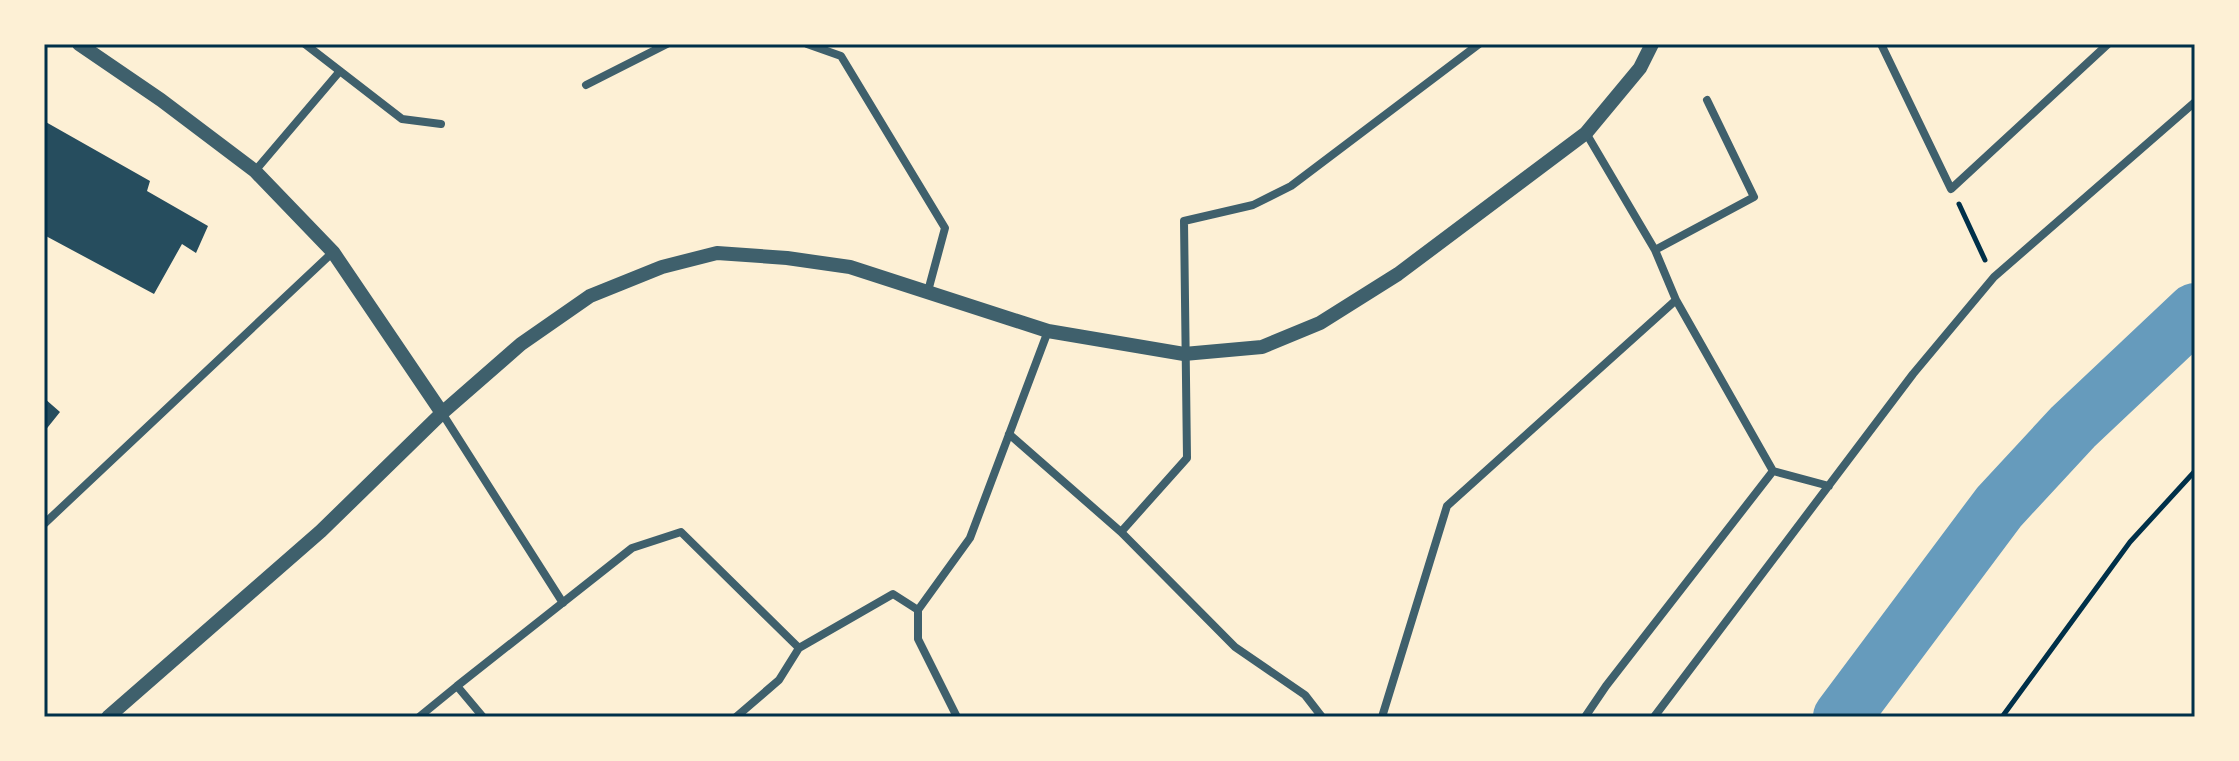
<svg xmlns="http://www.w3.org/2000/svg" width="2239" height="761" font-family="'Varela Round',sans-serif">
  <style>
    .lines { fill: none; stroke-linecap: round; stroke-linejoin: round }
    .river { stroke: #669bbc; stroke-width: 58 }
    .building { fill: #264d5e }
    .path { stroke: #003049; stroke-width: 5 }
    .minor { stroke: #3f606c; stroke-width: 8 }
    .tertiary { stroke: #3f606c; stroke-width: 14 }
    .neatline { fill: none; stroke: #003049; stroke-width: 3 }
  </style>
  <rect width="100%" height="100%" fill="#fdf0d5"/>
  <g class="lines">
    <path class="river" d="M1842 717 1999 507 2073 427 2195 312"/>
  </g>
  <path class="building" d="M44 121 150 181 147 191 208 226 196 253 182 244 154 294 44 235Z
    M44 398 60 412 44 432Z"/>
  <g class="lines">
    <path class="path" d="M1959 204 1985 260
      M2002 717 2130 542 2195 471"/>
    <path class="minor" d="M305 44 402 119 441 124
      M807 44 841 56 945 228 928 291
      M1881 44 1951 189 2108 44
      M586 85 667 44
      M1586 133 1655 250 1676 300 1773 471 1829 486
      M255 171 340 71
      M1655 250 1754 197 1707 100
      M442 413 563 603
      M1009 434 1121 532 1235 647 1305 695 1322 717
      M44 524 333 252
      M1121 532 1187 458 1184 221 1253 205 1291 186 1479 44
      M799 648 893 594 918 610
      M457 686 632 548 681 532 799 648 779 680 736 717
      M419 717 457 686 483 717
      M957 717 918 639V610L970 538 1048 331
      M1382 717 1447 506 1676 300
      M1585 717 1606 686 1773 471
      M1654 717 1913 374 1994 277 2195 102"/>
    <path class="tertiary" d="M79 44 161 100 255 171 333 252 442 413
      M108 717 321 531 442 413 521 344 590 296 662 267 717 253 787 258 850 267 1048 331 1184 354 1262 347 1320 323 1398 274 1586 133 1640 68 1652 44"/>
  </g>
  <rect width="2239" height="761" fill="none" stroke="#fdf0d5" stroke-width="92"/>
  <rect x="46" y="46" width="2147" height="669" class="neatline"/>
</svg>
